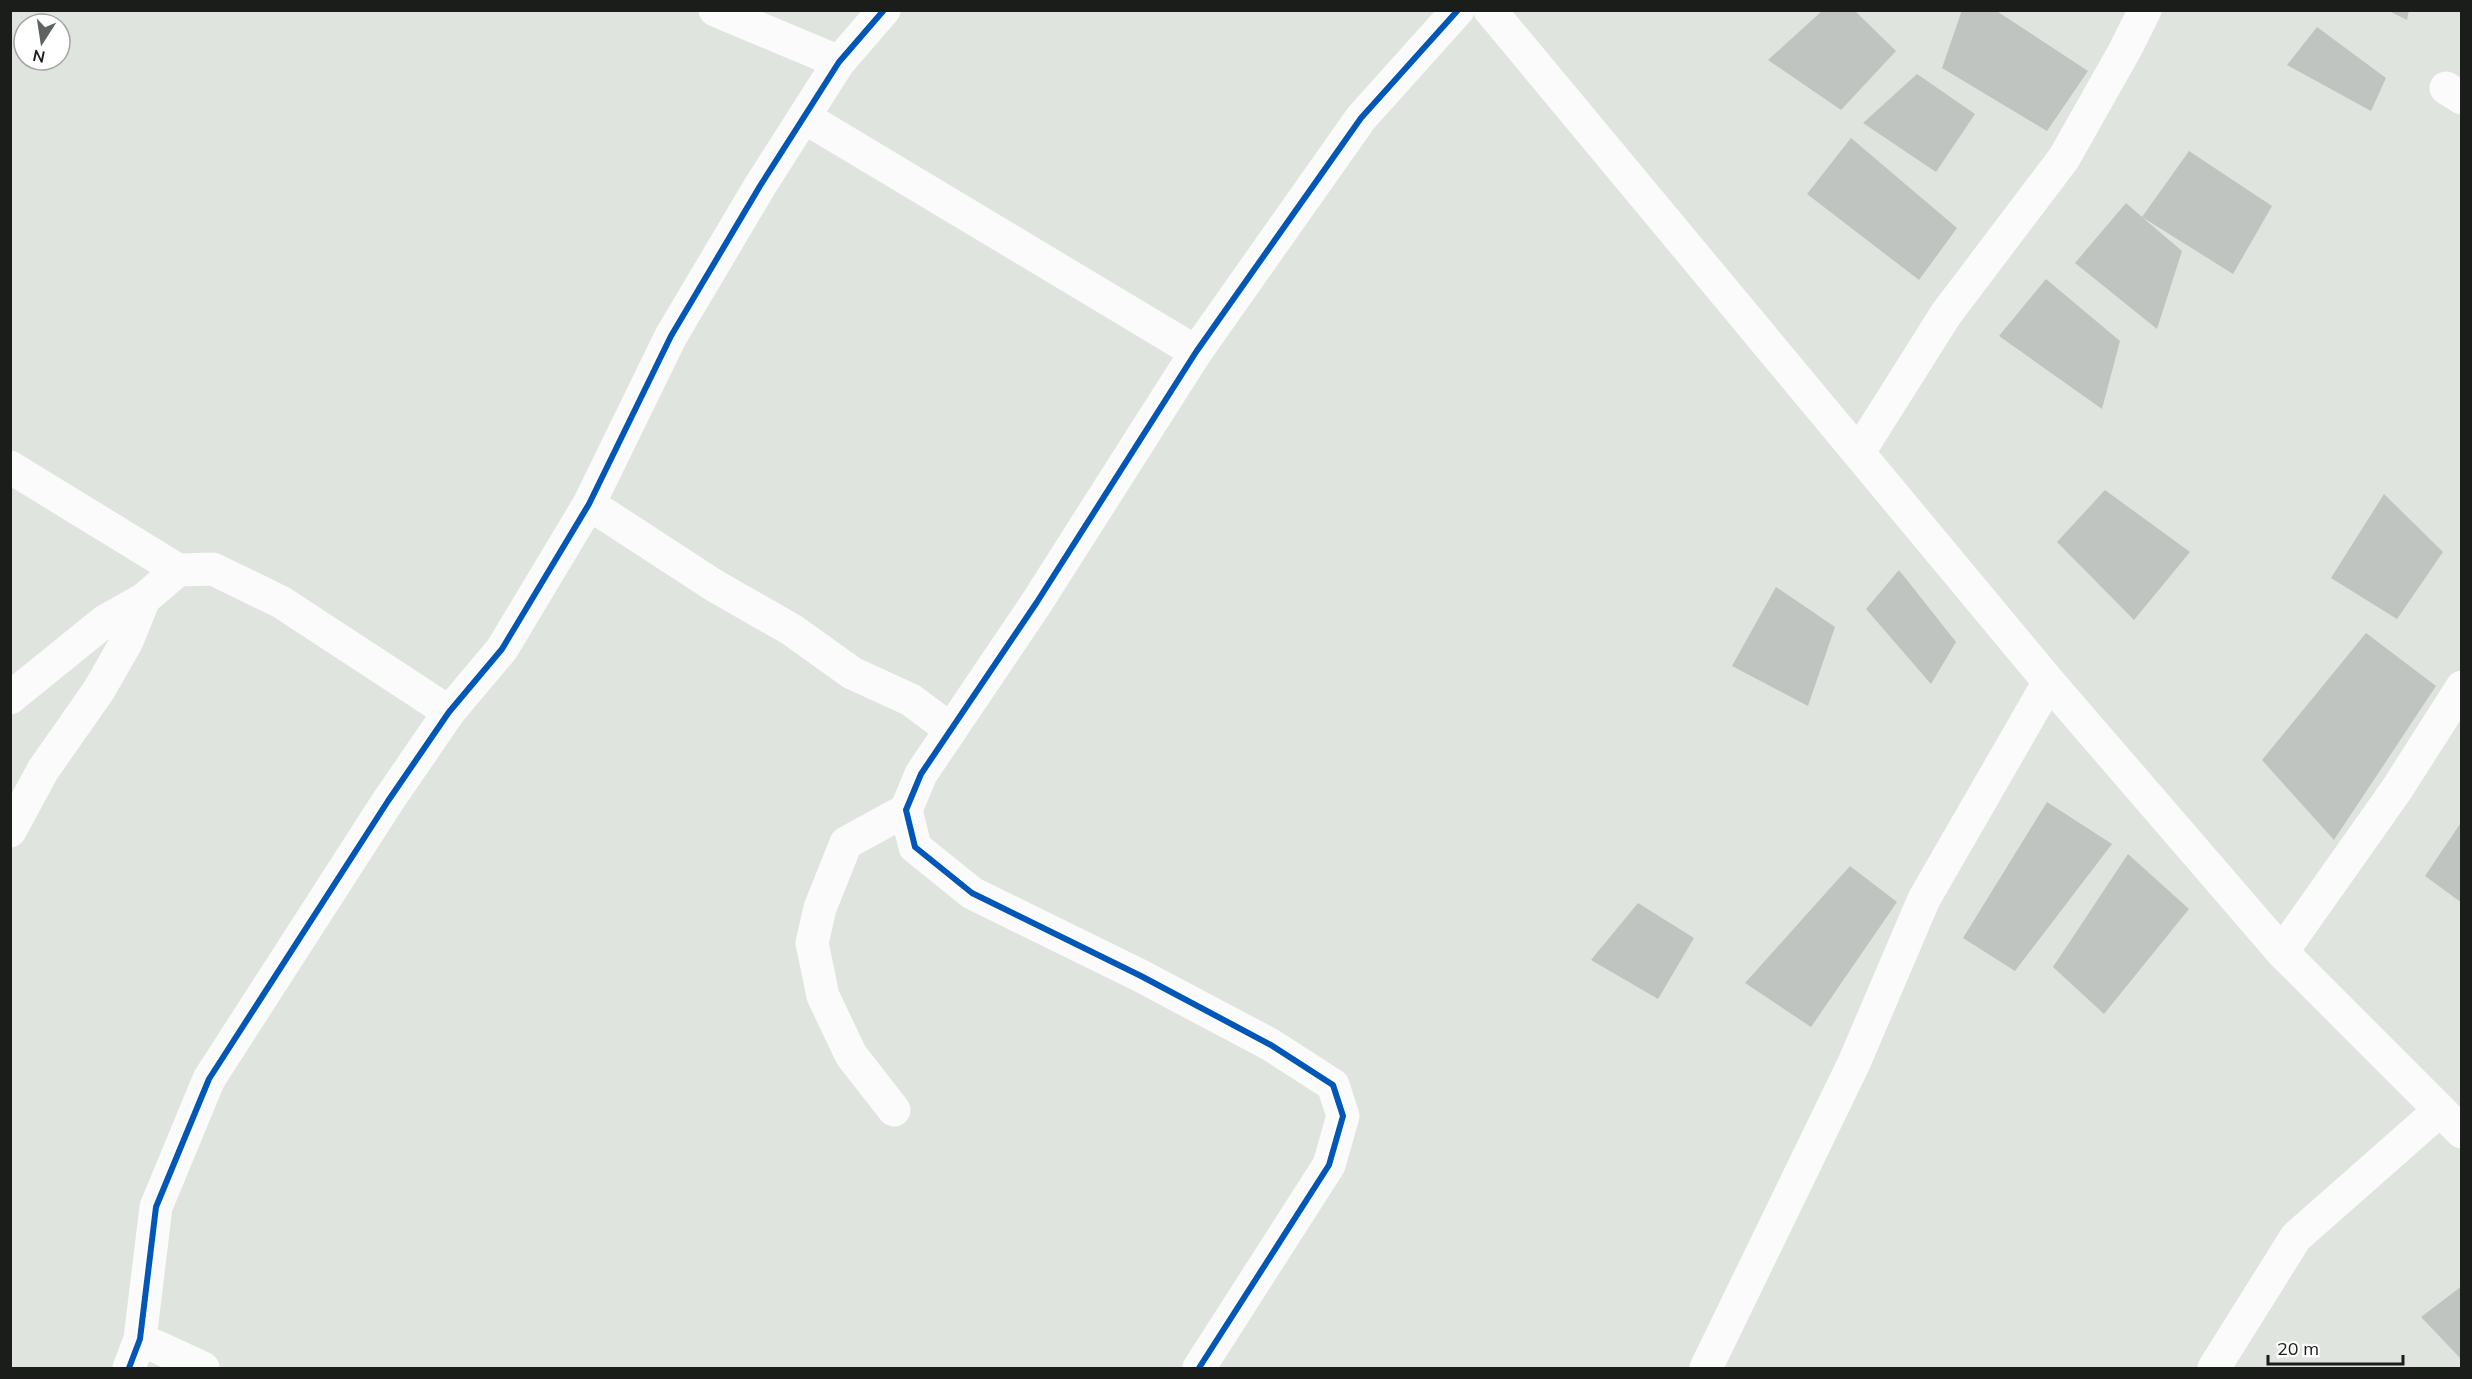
<svg xmlns="http://www.w3.org/2000/svg" width="2472" height="1379" font-family="Mulish,sans-serif">
  <rect width="100%" height="100%" fill="#dfe4df"/>
  <path fill="#c0c4c0" d="M1823,10H1854L1896,51L1841,110L1768,60Z
    M1962,10H1995L2088,71L2047,131L1942,68Z
    M2387,10H2409L2407,20Z
    M2317,27L2386,78L2371,111L2287,65Z
    M1917,74L1975,114L1936,172L1863,123Z
    M1851,138L1957,228L1919,280L1807,194Z
    M2189,151L2272,206L2233,274L2142,217L2182,251L2157,329L2075,263L2126,203L2142,217Z
    M2046,279L2120,341L2102,409L1999,336Z
    M2105,490L2190,552L2134,620L2057,542Z
    M2384,494L2443,552L2397,619L2331,578Z
    M1899,570L1956,642L1931,684L1866,609Z
    M1776,587L1835,627L1808,706L1732,666Z
    M2366,633L2436,686L2334,840L2262,760Z
    M2047,802L2112,844L2015,971L1963,938Z
    M2462,821V903L2425,876Z
    M2128,854L2189,909L2104,1014L2053,967Z
    M1850,866L1897,902L1811,1027L1745,983Z
    M1638,903L1694,938L1658,999L1591,960Z
    M2462,1286V1360L2421,1317Z"/>
  <g fill="none" stroke-linecap="round" stroke-linejoin="round">
    <path stroke="#fafbfa" stroke-width="33" d="M715,10L839,62
      M1490,10L2049,682L2282,952L2462,1132
      M2446,88L2462,98
      M804,117L1196,352
      M1859,452L1946,314L2064,158L2125,50L2145,10
      M10,467L178,570
      M589,504L715,586L792,630L852,673L911,700L951,730
      M10,698L105,621L144,599
      M10,831L43,770L99,690L127,641L144,599L178,570L213,569L281,602L449,712
      M2282,952L2397,789L2462,687
      M894,1110L851,1055L823,996L812,943L820,908L846,843L906,810
      M140,1339L203,1368
      M129,1368L140,1339L156,1207L209,1079L388,801L449,712L502,649L589,504L671,336L760,186L839,62L884,10
      M1199,1368L1329,1165L1343,1116L1333,1085L1271,1045L1141,976L972,893L915,847L906,810L921,774L1037,602L1196,352L1361,118L1458,10
      M1706,1368L1854,1063L1924,899L2049,682
      M2214,1368L2296,1237L2439,1111"/>
    <defs>
      <path id="cycleway" d="M129,1368L140,1339L156,1207L209,1079L388,801L449,712L502,649L589,504L671,336L760,186L839,62L884,10
        M1199,1368L1329,1165L1343,1116L1333,1085L1271,1045L1141,976L972,893L915,847L906,810L921,774L1037,602L1196,352L1361,118L1458,10"/>
    </defs>
    <use href="#cycleway" stroke="#fff" stroke-width="10"/>
    <use href="#cycleway" stroke="#0057b8" stroke-width="6"/>
  </g>
  <rect width="2472" height="1379" fill="none" stroke="#1a1d1a" stroke-width="24"/>
  <g transform="translate(42 42) rotate(192)"><circle r="28" fill="#ffffff" stroke="#a3a5a3" stroke-width="1.5"/>
  <path d="M0-4.5L10 22L0 15L-10 22Z" fill="#5f635f"/>
  <text y="-9" font-size="16" font-weight="bold" text-anchor="middle" fill="#1a1d1a">N</text>
  </g>
  <path d="M2268 1355v9h135v-9" fill="none" stroke="#1a1d1a" stroke-width="3"/>
  <text x="2277" y="1355" font-size="18" fill="#1a1d1a" stroke="#ffffff" stroke-width="4.5" paint-order="stroke">20 m</text>
</svg>
